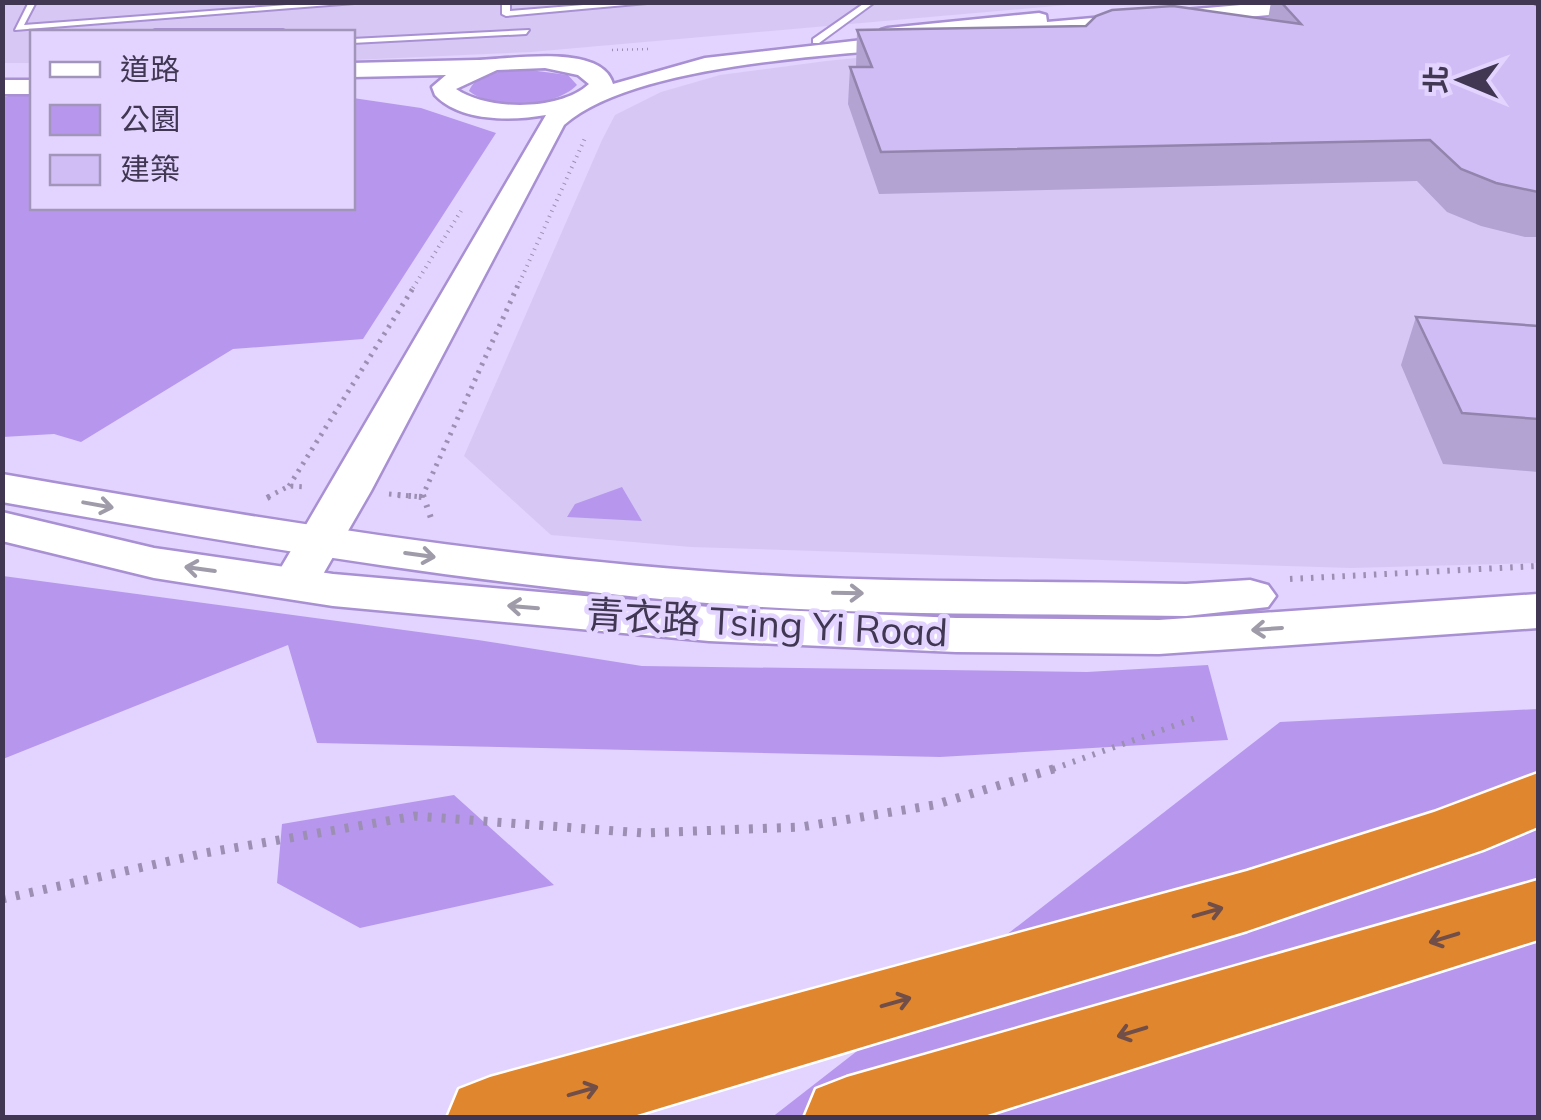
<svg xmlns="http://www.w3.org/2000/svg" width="1541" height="1120" font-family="Mulish,'Noto Sans TC',sans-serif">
  <rect width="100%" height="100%" fill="#e2d4fe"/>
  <path fill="#d7c7f5" d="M3,3H1090L531,52L353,60L352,32H32V63H3Z
    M1472,3H1538V563L1351,568L691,547L551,535L464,456L602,140L615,115L661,92L720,75L826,61L1245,19Z"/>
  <path fill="#b797ed" d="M522,69L568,75L577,85C555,108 493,111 469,91C477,72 503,71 522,69Z
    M32,92V208H352L353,98L421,108L496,133L363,339L233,349L81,442L54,434L3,437V97Z
    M622,487L642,521L567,517L575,504Z
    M3,576L478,640L642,666L1087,672L1208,665L1228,740L940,757L317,743L288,645L3,759Z
    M1538,709V1117L771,1118L1280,722Z
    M454,795L554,885L360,928L277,883L282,824Z"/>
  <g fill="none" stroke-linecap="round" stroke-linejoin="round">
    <defs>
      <path id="service" d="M29,2H36L24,25L327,2H367L15,30Z
        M502,2H510V11L620,2H658L506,16L502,14Z
        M866,2H875L819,43H813V39Z
        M155,30H283L287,32H151Z
        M529,30L526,34L352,43V39Z"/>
      <path id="tertiary" d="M1276,2H1358L1349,8L1007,38L1000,36L999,29L925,36L929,41L918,47C827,56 632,65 564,125L371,491L318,583L311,593L295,597L279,593L272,583L546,115C512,121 460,122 435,95L432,87L446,75L352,77V63C394,62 435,61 477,60C506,60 602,42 613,84L705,58L880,38L881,30L888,28L1039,13L1046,15L1047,22ZM545,68L578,75L589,84C560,111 488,111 456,89L497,70Z
        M2,80H32V94H2Z"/>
      <path id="secondary" d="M2,474C254,518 507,560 761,575C902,583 1045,581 1186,584L1250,580L1268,585L1276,596L1268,607L1186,616C1045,613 902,616 761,607C506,590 254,547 2,502Z
        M2,512L154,548L333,574L709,607L956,618L1159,620L1538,594V628L1159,654L956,652L709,641L333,606L154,578L2,541Z"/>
      <path id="motorway" d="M1538,773V827L1483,850L1247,931L627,1118H447L459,1089L490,1077L1247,871L1434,812Z
        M1538,880V940L978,1118H804L816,1089L847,1077Z"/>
    </defs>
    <use href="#service" stroke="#a890d3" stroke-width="4"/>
    <use href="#tertiary" stroke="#a890d3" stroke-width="5"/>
    <use href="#secondary" stroke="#a890d3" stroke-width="5"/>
    <use href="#motorway" stroke="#fff" stroke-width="5"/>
    <path stroke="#9c8fb3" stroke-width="2.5" stroke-dasharray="1 4" stroke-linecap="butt" d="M612,50L650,49"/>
    <path stroke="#9c8fb3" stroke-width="4" stroke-dasharray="1 5" stroke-linecap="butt" d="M413,288L461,211
      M517,288L586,136"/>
    <path stroke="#9c8fb3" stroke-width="5" stroke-dasharray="2.5 6" stroke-linecap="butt" d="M289,486L415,285
      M389,494L422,497
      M268,497L289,486L306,487
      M422,497L518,285"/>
    <path stroke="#9c8fb3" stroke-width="6" stroke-dasharray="2.5 8" stroke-linecap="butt" d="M398,495L422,497
      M423,495L432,521
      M267,498L273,495
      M1290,579L1538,566
      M1053,769L1201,716"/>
    <path stroke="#9c8fb3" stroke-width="9" stroke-dasharray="4 10" stroke-linecap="butt" d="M2,899L205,853L415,816L643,833L801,827L934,805L1060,767"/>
    <use href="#service" fill="#fff" fill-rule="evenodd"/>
    <use href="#tertiary" fill="#fff" fill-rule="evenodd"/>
    <use href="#secondary" fill="#fff" fill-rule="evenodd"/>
    <use href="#motorway" fill="#e0862e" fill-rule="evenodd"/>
  </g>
  <path fill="#b3a3d3" d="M1271,2H1530L1538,6V237H1525L1481,226L1447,212L1417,181L879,194L848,104L850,67H856L857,30L1086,26L1268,19Z
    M1416,317L1538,326V472L1443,464L1401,365Z"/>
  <path fill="#d0bdf5" stroke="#9284ac" stroke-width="2.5" d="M1281,2H1530L1538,6V192L1496,183L1461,169L1430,140L881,152L850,67H872L857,30L1086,26L1096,16L1112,10L1173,6L1301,24Z
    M1416,317L1538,326V419L1462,413Z"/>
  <defs><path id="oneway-shaft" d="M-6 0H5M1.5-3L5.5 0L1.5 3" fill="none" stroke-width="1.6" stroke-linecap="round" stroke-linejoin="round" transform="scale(2.5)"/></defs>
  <g stroke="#a09ba9">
    <use href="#oneway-shaft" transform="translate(98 505) rotate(10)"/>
    <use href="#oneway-shaft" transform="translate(420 555) rotate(8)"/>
    <use href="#oneway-shaft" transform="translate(200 569) rotate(-172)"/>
    <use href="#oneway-shaft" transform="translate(848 593) rotate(1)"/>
    <use href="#oneway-shaft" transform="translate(523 607) rotate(-175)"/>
    <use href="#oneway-shaft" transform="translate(1267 629) rotate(176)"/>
  </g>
  <g stroke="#714f48">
    <use href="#oneway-shaft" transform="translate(1208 912) rotate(-16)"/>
    <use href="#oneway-shaft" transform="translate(1444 938) rotate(163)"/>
    <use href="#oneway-shaft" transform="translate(896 1002) rotate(-16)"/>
    <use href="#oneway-shaft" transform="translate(1132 1032) rotate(163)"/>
    <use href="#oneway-shaft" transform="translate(583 1091) rotate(-16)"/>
  </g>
  <g text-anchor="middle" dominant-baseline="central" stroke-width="9" stroke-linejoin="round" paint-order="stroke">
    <g font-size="38" fill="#413753" stroke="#e2d4fe">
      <text transform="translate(767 623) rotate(3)">青衣路 Tsing Yi Road</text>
    </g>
  </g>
  <rect width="1541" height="1120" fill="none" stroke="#413753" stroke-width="10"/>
  <rect x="30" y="30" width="325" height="180" fill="#e2d4fe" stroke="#a295ba" stroke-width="2.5"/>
  <rect x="50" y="62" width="50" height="15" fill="#ffffff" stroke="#a295ba" stroke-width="2.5"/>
  <text x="120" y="80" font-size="30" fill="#413753">道路</text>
  <rect x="50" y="105" width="50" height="30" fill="#b797ed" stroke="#a295ba" stroke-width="2.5"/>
  <text x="120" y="130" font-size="30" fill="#413753">公園</text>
  <rect x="50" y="155" width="50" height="30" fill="#d0bdf5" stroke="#a295ba" stroke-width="2.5"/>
  <text x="120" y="180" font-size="30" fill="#413753">建築</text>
  <g transform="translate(1461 80) rotate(271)" stroke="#e2d4fe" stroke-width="8" paint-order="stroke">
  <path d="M0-8L18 38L0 25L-18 38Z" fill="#413753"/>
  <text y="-15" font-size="28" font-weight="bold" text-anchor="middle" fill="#413753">北</text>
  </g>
</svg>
